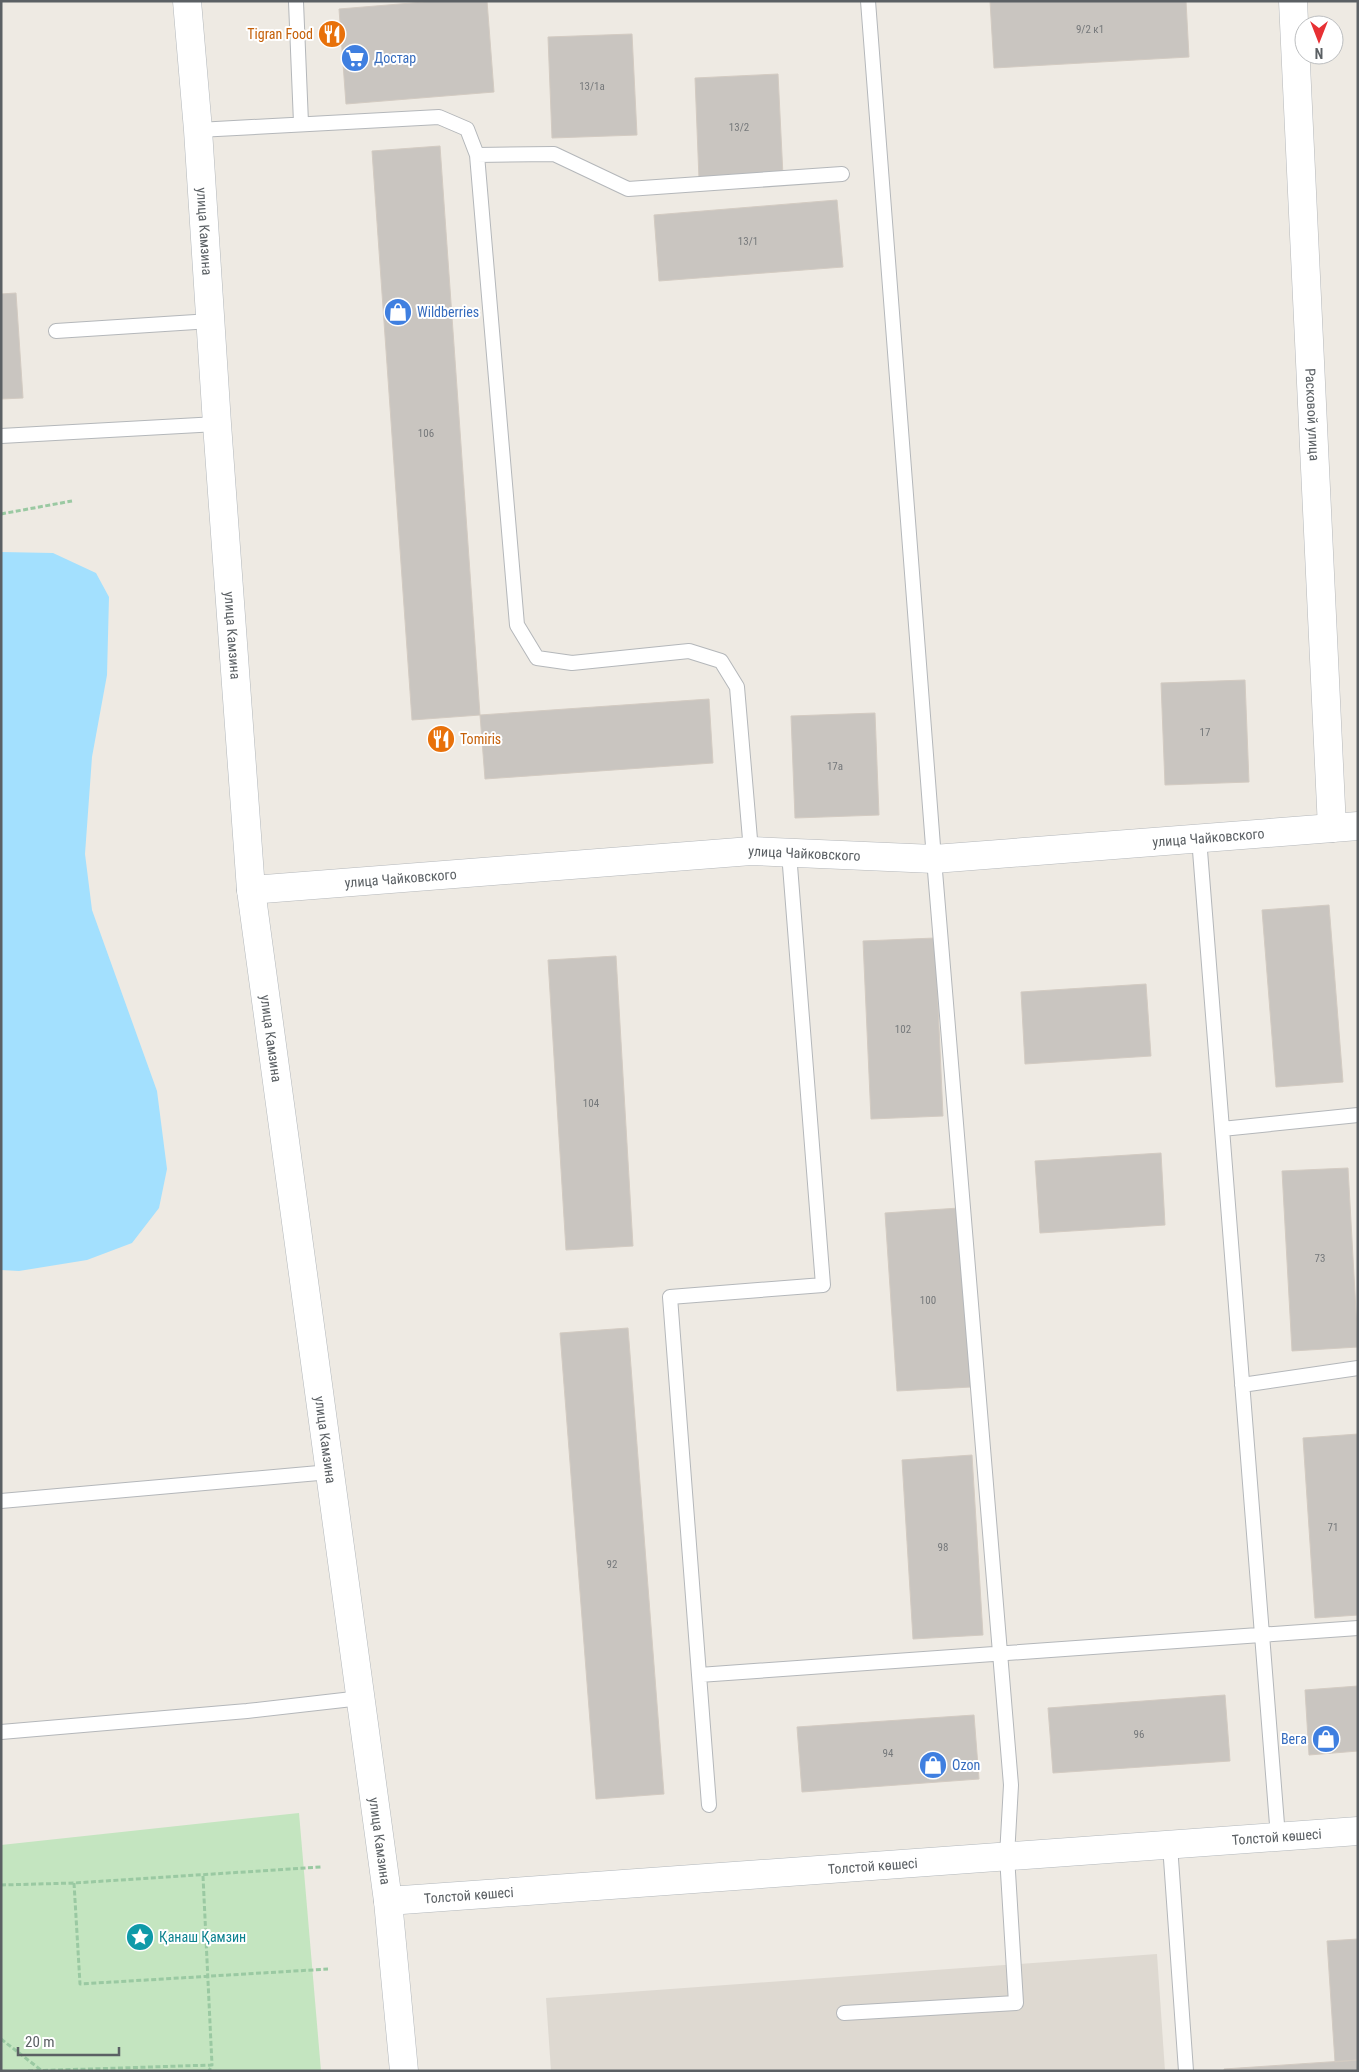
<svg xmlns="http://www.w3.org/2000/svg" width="1359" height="2072" font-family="'Roboto Condensed',sans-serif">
  <rect width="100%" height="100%" fill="#eeeae3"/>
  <path fill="#ded9d1" d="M1157,1954L1165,2071H551L546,1998Z"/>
  <path fill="#c4e5c0" d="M299,1813L321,2071H1V1845Z"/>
  <path fill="#a3e0fe" d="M1,552L53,553L96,573L109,597L107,675L92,757L85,854L92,910L157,1091L167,1169L159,1208L132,1243L87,1260L19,1271L1,1270Z"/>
  <path fill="#c9c5c0" stroke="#d3cbc2" d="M436,1H487L494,92L346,104L339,9Z
    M990,1H1186L1189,57L994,68Z
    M632,34L637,135L552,138L548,37Z
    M778,74L783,176L699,179L695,78Z
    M440,146L480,715L412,720L372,151Z
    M837,200L843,267L659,281L654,215Z
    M16,293L23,398L1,399V294Z
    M1245,680L1249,782L1165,785L1161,683Z
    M709,699L713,763L485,779L480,715Z
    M875,713L879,815L795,818L791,716Z
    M1329,905L1343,1082L1276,1087L1262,910Z
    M935,938L943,1116L871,1119L863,941Z
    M616,956L633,1246L566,1250L548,960Z
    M1146,984L1151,1056L1025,1064L1021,992Z
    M1161,1153L1165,1225L1040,1233L1035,1161Z
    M1348,1168L1358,1347L1292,1351L1282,1171Z
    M959,1208L971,1387L897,1391L885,1213Z
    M628,1328L664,1794L596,1799L560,1333Z
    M1358,1434V1615L1315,1618L1303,1438Z
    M972,1455L983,1635L913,1639L902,1460Z
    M1358,1686V1751L1309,1755L1305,1690Z
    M1225,1695L1230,1761L1053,1773L1048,1708Z
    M974,1715L979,1779L802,1792L797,1727Z
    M1358,1939V2060L1335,2062L1327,1941Z
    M1358,2060V2071H1224V2069Z"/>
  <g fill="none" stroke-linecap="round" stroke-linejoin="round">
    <defs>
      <path id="service" d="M296,2L301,123
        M198,130L439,117L467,129L477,155L517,625L537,658L572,663L689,651L721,661L737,687L751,851
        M477,155L554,154L628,189L842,174
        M56,331L211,321
        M1,436L217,424
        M1199,838L1278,1837
        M1222,1129L1358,1115
        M1242,1385L1358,1368
        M1,1501L330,1472
        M699,1675L1358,1628
        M1,1732L247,1711L361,1698
        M709,1805L670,1297L823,1285L789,853
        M1170,1845L1186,2071
        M844,2013L1016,2003L1007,1856L1011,1785L934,859L868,1"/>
      <g id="minor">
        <path id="s1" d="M1293,1L1332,828"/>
        <path id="s2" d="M251,890L751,851L934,859L1358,826"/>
      </g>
      <g id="secondary">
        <path id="s3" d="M187,1L198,130L217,424L251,890L388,1901L404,2071"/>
        <path id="s4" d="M388,1901L1358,1831"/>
      </g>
    </defs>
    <use href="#service" stroke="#b4b7ba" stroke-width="16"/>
    <use href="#minor" stroke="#b4b7ba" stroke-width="29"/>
    <use href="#secondary" stroke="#b2b7bb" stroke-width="29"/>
    <path stroke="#9ac9a2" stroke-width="3" stroke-dasharray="5 2.5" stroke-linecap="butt" d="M1,514L72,501
      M203,1876L212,2065
      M74,1883L80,1984L328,1969
      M1,1885L74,1883L321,1867
      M1,2039L41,2070
      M28,2071L212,2065L209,2071"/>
    <use href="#service" stroke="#fff" stroke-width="14"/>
    <use href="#minor" stroke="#fff" stroke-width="28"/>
    <use href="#secondary" stroke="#fff" stroke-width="28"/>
  </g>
  <defs>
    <symbol id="restaurant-disc" viewBox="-11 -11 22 22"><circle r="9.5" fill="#e8710a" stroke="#fff"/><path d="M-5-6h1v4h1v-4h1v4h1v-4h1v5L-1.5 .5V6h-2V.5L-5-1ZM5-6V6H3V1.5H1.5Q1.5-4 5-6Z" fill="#fff"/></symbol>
    <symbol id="supermarket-disc" viewBox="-11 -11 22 22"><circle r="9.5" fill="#3f7fe0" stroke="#fff"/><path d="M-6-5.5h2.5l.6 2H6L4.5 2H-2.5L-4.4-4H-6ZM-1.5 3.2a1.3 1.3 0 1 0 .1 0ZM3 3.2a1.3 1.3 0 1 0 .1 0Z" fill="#fff"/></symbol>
    <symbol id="shop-disc" viewBox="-11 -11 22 22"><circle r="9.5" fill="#3f7fe0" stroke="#fff"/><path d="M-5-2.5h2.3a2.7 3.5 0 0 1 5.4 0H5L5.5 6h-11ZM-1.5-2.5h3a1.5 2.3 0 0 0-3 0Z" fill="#fff"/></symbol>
    <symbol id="sight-disc" viewBox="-11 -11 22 22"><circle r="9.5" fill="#0f9aa8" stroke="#fff"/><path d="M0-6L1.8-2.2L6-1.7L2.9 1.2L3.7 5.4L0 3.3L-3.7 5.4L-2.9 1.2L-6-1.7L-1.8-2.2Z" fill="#fff"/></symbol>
  </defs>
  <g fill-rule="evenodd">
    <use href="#restaurant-disc" x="316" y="18" width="32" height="32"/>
    <use href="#supermarket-disc" x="339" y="42" width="32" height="32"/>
    <use href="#shop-disc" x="382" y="296" width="32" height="32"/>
    <use href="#restaurant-disc" x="425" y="723" width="32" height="32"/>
    <use href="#shop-disc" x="1310" y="1723" width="32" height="32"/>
    <use href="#shop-disc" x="917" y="1749" width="32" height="32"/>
    <use href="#sight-disc" x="124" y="1921" width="32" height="32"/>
  </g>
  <g text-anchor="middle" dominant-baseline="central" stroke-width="4" stroke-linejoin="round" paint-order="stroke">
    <g font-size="11" fill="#76797b">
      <text x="1090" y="29">9/2 к1</text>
      <text x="592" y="86">13/1а</text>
      <text x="739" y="127">13/2</text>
      <text x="748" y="241">13/1</text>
      <text x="426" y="433">106</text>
      <text x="1205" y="732">17</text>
      <text x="835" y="766">17а</text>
      <text x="903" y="1029">102</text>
      <text x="591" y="1103">104</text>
      <text x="1320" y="1258">73</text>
      <text x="928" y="1300">100</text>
      <text x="1333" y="1527">71</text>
      <text x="943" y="1547">98</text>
      <text x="612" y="1564">92</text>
      <text x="1139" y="1734">96</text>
      <text x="888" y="1753">94</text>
    </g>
    <g font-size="14" fill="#c56008" stroke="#fff" text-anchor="end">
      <text x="313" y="34">Tigran Food</text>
      <text x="460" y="739" text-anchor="start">Tomiris</text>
    </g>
    <g font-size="14" fill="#366cbe" stroke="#fff" text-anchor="start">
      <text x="374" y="58">Достар</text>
      <text x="417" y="312">Wildberries</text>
      <text x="1307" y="1739" text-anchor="end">Вега</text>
      <text x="952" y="1765">Ozon</text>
    </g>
    <g font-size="14" fill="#5b6064" stroke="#fff">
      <text stroke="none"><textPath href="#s3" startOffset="231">улица Камзина</textPath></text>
      <text stroke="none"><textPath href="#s1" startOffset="414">Расковой улица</textPath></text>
      <text stroke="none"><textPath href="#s3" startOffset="636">улица Камзина</textPath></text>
      <text stroke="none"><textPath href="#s2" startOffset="960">улица Чайковского</textPath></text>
      <text stroke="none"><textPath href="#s2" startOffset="555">улица Чайковского</textPath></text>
      <text stroke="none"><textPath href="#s2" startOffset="150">улица Чайковского</textPath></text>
      <text stroke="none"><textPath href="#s3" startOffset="1041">улица Камзина</textPath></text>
      <text stroke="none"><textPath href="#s3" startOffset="1446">улица Камзина</textPath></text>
      <text stroke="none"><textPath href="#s4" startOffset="891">Толстой көшесі</textPath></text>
      <text stroke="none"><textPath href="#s3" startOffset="1851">улица Камзина</textPath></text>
      <text stroke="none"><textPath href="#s4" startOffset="486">Толстой көшесі</textPath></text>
      <text stroke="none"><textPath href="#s4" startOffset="81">Толстой көшесі</textPath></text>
    </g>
    <g font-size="14" fill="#0d838f" stroke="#fff" text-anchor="start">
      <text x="159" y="1937">Қанаш Қамзин</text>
    </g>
  </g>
  <rect width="1359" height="2072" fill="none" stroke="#5b6064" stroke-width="5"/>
  <g transform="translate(1319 40) rotate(180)"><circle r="24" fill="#ffffff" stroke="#bdbfc1"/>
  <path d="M0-4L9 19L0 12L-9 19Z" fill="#e73034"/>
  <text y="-8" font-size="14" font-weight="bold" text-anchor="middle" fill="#5b6064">N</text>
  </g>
  <path d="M18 2047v8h101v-8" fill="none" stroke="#5b6064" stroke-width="2.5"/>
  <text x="25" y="2047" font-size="15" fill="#5b6064" stroke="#ffffff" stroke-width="4" paint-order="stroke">20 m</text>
</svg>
